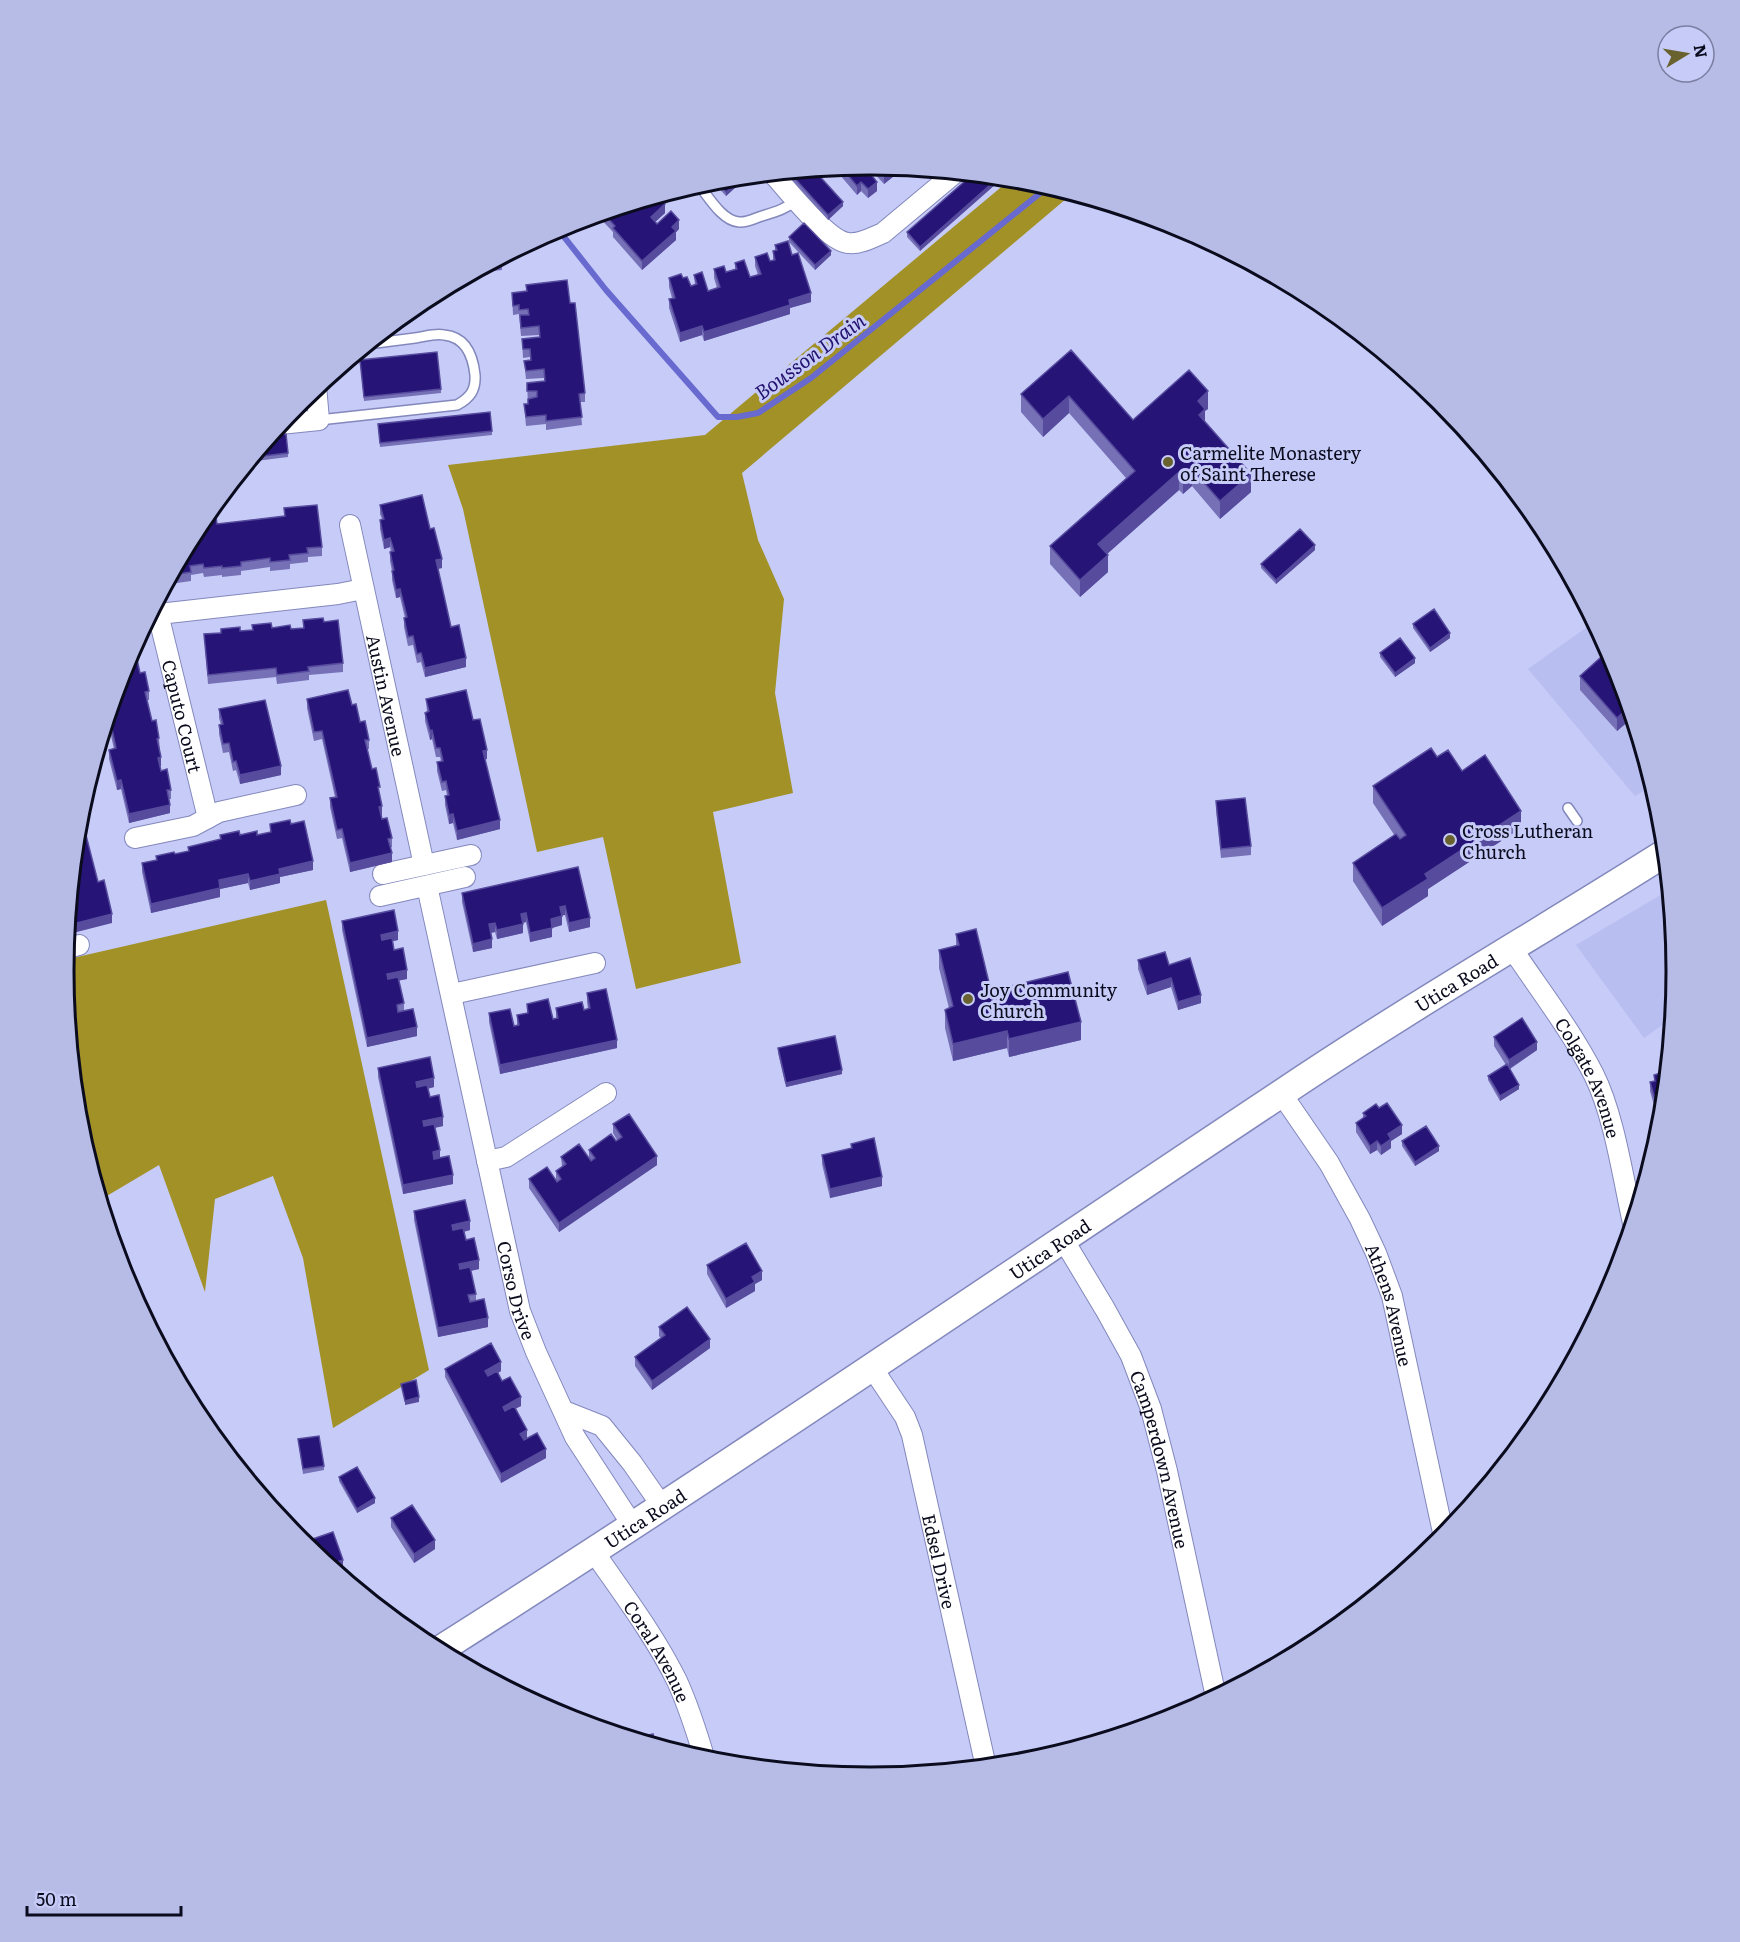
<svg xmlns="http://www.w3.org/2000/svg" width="1740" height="1942" font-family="Literata,serif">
  <rect width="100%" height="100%" fill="#c6cbf8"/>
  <path fill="#b9bef1" d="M1594,622L1616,662L1653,786L1635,796L1528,669Z
    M1669,890L1677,971L1672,1018L1644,1038L1576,945Z"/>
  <path fill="#a29127" d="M1012,178L1028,180L1073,193L742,473L758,540L784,599L775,693L793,793L713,812L741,963L636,989L603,837L537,852L463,509L448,465L705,435Z
    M326,900L429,1370L333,1428L303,1258L273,1176L215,1199L205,1292L159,1165L100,1200L78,1128L63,971L64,960Z"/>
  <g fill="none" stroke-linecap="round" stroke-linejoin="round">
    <path stroke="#696ad0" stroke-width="6" d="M557,228L606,290L718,417H737L758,413L811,378L1049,186"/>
    <defs>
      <path id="lane" d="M698,184C708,196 722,221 739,222C747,223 755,218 762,216C775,212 786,209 797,200
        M319,420L457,405C470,398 476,390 475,375C473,356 466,337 444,335C435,333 424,337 415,338C400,340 384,342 368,344
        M1568,808L1577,821"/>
      <g id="street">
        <path d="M773,174C788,190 827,241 848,243C859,245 873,237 883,233L956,172"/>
        <path d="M280,424L319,420L316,386"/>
        <path id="s1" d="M350,525L424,865"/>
        <path id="s2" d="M158,614L208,818"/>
        <path d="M150,615L338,594L363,589"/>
        <path d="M135,838L193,826L219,812L296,795"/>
        <path d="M383,874L471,855"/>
        <path id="s3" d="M427,886L520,1311L536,1352L575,1437L633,1526"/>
        <path d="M380,896L465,877"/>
        <path id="s4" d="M1511,947C1539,989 1571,1030 1594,1075C1614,1115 1623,1178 1633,1223"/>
        <path d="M65,949L79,945"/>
        <path d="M452,994L595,963"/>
        <path id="s5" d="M1281,1093L1329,1163L1360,1219L1376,1253L1392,1296L1444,1537"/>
        <path d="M487,1161L506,1157L606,1093"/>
        <path id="s6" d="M1063,1239L1105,1309L1131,1356L1151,1409L1167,1471L1216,1697"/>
        <path id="s7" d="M871,1366L905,1417L912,1435L986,1767"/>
        <path d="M564,1411L602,1426L632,1463L662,1506"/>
        <path id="s8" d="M594,1552C623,1594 655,1636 677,1681C689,1707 697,1733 705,1760"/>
      </g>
      <g id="secondary">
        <path id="s9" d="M438,1651C722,1471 999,1281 1279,1095C1405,1010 1537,934 1665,853"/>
      </g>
    </defs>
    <use href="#lane" stroke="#8388bc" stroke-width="12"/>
    <use href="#street" stroke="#8388bc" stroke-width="22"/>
    <use href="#secondary" stroke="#8388bc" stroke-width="30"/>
    <use href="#lane" stroke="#fff" stroke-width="9"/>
    <use href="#street" stroke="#fff" stroke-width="20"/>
    <use href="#secondary" stroke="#fff" stroke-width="27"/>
  </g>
  <path fill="#7670b7" d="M870,164L893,166L894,176L884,184L871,170L869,172L877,191L868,198L861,191L857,195L834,168Z
    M814,170L843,206L828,220L785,172Z
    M973,174L920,251L907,237V232Z
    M748,176L726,196L711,180L713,179Z
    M647,199L665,213L655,222L657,224L679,229L676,232V240L642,270L613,237V232L597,215Z
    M789,237L831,255L815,270L789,242Z
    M775,245L792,255L811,302L790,308V314L704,341L702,335L680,342L669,308V299L672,298L669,287V278H683L691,286L695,285L694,275L708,291L717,288L714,278V269L726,272L735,269V263L750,277L758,275L755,266V257L770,261H773V251L775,250Z
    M508,254V260L502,261V270L493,271V262Z
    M482,268V272L472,273Z
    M526,285L570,303L585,393V402H580L582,425L546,430V424L526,426L524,404H528L527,383L544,381V378L526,379L524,361L530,360V357L523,358L522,339L539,337V335L521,336L519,314L513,315L512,293L526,291Z
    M1071,350L1133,420L1208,409L1205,411V423L1251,492L1220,519L1192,486L1183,494L1179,490L1107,554L1108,572L1080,597L1050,564V546L1126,478L1069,413L1043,437L1021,412V394Z
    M360,360L441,389V393L364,401Z
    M378,424L492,431V435L380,447Z
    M270,436L288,453V457L249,462Z
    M380,505L430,529L442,568L438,569L451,627L466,667L425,677L421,662L417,663L413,645L408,646L404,627V618H405L400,597L396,598L392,580V571L390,561V552H391L390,547L384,549L380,529V520L382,519L380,514Z
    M284,508L322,547V556L308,557V562L290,564V569L270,571V567L241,571V575L222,577V575L204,577L203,573L191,575V581L170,584V580H168L199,522L217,524L284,516Z
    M1315,550L1276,584L1261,568V564Z
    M303,620L324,622L343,663V672L309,675V680L277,684L276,677L208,684L204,634L272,628L291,629L303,628Z
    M1413,624L1450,638L1430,652L1413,628Z
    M1380,653L1415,663L1395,677L1380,657Z
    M132,656L149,691V700H147L152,721L159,738L161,766H160L161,771L171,790V799H169L170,813L129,823L121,789L117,790L109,759V750L114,749L107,718L125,662Z
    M1616,662L1634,723L1631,719L1617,731L1580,690V676Z
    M307,699L352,705L369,740V749H367L372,769L380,796L382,815H381L382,819L392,838V847L390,848L392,862L350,872L342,838L337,839L330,807V798L335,797L322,739L314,741L307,708Z
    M426,699L473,720L487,759H485L500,829L457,840L453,823L449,824L445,805V796L447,795L446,790L442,791L437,771V762L441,761L440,757H436L432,739L430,740L425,721V713L427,712Z
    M219,709L281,775L240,784L236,770L233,771L229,752L223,753L219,734V725H221L219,718Z
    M1437,757L1462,771L1521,828L1428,889V896L1382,926L1353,881V863L1395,836L1373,803V786Z
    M1216,801L1251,846V855L1221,858L1216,810Z
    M270,824H291L313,870L280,877V883L250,890L248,883L220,889V897L151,913L142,872V863L156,860V856L175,854L188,851V847L220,840V835H257L270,832Z
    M578,867L590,927L569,932L565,915H562V925L552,928V937L530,942L526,922L523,923V933L497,939L495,932L491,933L492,948L473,952L462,902V893Z
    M342,921L398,940L392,941L394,950L407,979L399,980L404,1003V1010L417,1036L367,1047L342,930Z
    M956,934L991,991L1081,1040L1009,1057L1007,1048L953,1061L945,1028V1010L949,1008L939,968V950L956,946Z
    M1138,960L1169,965L1201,1003L1178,1010L1171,987L1147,995L1138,969Z
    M587,993L617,1048L500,1074L489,1022V1013L514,1026H517V1015L527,1013V1004L553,1019L556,1018V1008L584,1010L588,1009L587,1002Z
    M1494,1037L1537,1050L1510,1069L1519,1089L1500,1101L1488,1080V1076L1506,1065L1494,1046Z
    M778,1048L842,1074L786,1087L778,1053Z
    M378,1068L434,1087L428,1089L430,1097L443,1126L435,1128L440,1158L453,1184L403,1194L378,1077Z
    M1667,1071L1662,1112L1659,1103L1654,1105L1650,1091V1082L1654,1081V1075Z
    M1379,1108L1402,1134L1391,1141V1148L1381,1155L1377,1150L1370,1154L1356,1132V1123L1363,1118V1113Z
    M613,1124L657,1165L559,1232L529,1188V1179L556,1180V1171L562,1167L561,1157L589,1158V1150L617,1140L613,1133Z
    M1402,1141L1439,1151L1415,1166L1402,1146Z
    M851,1144L882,1186L830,1198L822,1164V1155L851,1149Z
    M414,1211L470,1230L464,1232L466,1240L479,1269L471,1271L476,1294V1301L488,1327L438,1337L414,1220Z
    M707,1265L762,1280L755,1284V1291L726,1308L707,1274Z
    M659,1327L710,1348L652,1390L635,1366V1357L661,1338L659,1336Z
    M445,1369L501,1371L498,1373L502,1381L521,1406L516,1408L527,1438L546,1458L501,1483L445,1377Z
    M298,1439L324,1466V1470L303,1474Z
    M339,1477L375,1503L357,1513L339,1481Z
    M391,1518L435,1549L414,1563L391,1527Z"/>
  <path fill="#564b9d" d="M868,164H871V170L865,176V167Z
    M894,167V176L884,184V175Z
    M748,176L726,196V192L743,177Z
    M999,177H1004L920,251V247Z
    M861,182V191L857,195V186Z
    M877,182V191L868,198V189Z
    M843,202V206L828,220V215Z
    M665,204V213L651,226V217Z
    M679,220V229L676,232V240L642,270V261L672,227Z
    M831,251V255L815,270V265Z
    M811,293V302L790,308V314L704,341V332L789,300Z
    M702,326V335L680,342V333Z
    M1208,391V409L1205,411V427L1199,433L1198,401Z
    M1069,396V413L1043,437V419Z
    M1192,469V486L1183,494V477Z
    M1179,472V490L1098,562V544Z
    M1251,474V492L1220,519V501Z
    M390,538V547L384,549V540Z
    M1315,545V550L1276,584V580Z
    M1108,555V572L1080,597V580Z
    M442,559V568L436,569V560Z
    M400,589V597L396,598V590Z
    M1450,633V638L1430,652V648Z
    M466,658V667L425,677V668Z
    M1415,658V663L1395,677V673Z
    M1629,707L1631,712V719L1617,731V718Z
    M432,730V739L430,740V731Z
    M487,750V759L483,760V751Z
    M161,757V766L158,767V758Z
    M281,766V775L240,784V775Z
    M121,780V789L117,790V781Z
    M170,805V813L129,823V814Z
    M382,806V815L379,816V807Z
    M1521,811V828L1428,889V896L1382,926V908L1425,874Z
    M87,814V823L81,825V816Z
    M453,814V823L449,824V815Z
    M500,820V829L457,840V831Z
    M392,853V862L350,872V863Z
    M313,861V870L280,877V883L250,890V881L279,869Z
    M248,874V883L220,889V897L151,913V904L219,880Z
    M565,906V915L560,916V907Z
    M526,913V922L521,923V914Z
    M112,914V923L69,934V925Z
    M562,916V925L552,928V937L530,942V933L551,919Z
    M590,918V927L569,932V923Z
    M495,923V932L489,933V924Z
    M523,924V933L497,939V930Z
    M398,931V940L381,944V935Z
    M492,939V948L473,952V944Z
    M407,970V979L387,983V974Z
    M1171,978V987L1147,995V986Z
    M1201,995V1003L1178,1010V1002Z
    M1081,1022V1040L1009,1057V1039Z
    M417,1027V1036L367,1047V1038Z
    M1007,1031V1048L953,1061V1044Z
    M617,1040V1048L500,1074V1065Z
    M1537,1042V1050L1509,1069V1060Z
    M842,1070V1074L786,1087V1083Z
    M434,1078V1087L416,1091V1082Z
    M1519,1085V1089L1500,1101V1096Z
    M1659,1094V1103L1654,1105V1096Z
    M1662,1103H1664L1663,1112H1662Z
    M443,1117V1126L423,1130V1121Z
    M1402,1125V1134L1391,1141V1148L1381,1155V1146L1388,1134Z
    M1377,1141V1150L1370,1154V1146Z
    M1439,1146V1151L1415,1166V1162Z
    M440,1150V1159L433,1161V1152Z
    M657,1156V1165L559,1232V1223Z
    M453,1175V1184L403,1194V1185Z
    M882,1177V1186L830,1198V1189Z
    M470,1221V1230L452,1234V1225Z
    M479,1260V1269L459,1273V1264Z
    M762,1271V1280L755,1284V1291L726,1308V1299L752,1277Z
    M488,1318V1327L438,1337V1328Z
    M710,1339V1348L652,1390V1381Z
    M501,1362V1371L485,1380V1371Z
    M419,1397V1402L405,1405V1401Z
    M521,1397V1406L503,1415V1407Z
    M527,1430V1439L520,1442V1434Z
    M546,1449V1458L501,1483V1474Z
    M375,1498V1503L357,1513V1509Z
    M435,1540V1549L414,1563V1554Z
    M343,1560V1569L336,1571L328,1565Z"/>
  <path fill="#261476" stroke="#564b9d" stroke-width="1.5" d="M868,164L865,167L877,182L868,189L861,182L857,186L841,167Z
    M874,164L893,166L894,167L884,175Z
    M814,170L843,202L828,215L789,172Z
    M973,174L999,177L920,247L907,232Z
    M743,177L726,192L715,179Z
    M658,196L665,204L651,217L657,224L671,211L679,220L672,227L676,231L642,261L613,228L615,226L603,213L647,199L649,201L653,197Z
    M804,223L831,251L815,265L789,237Z
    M788,241L792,255L798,253L811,293L789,300L790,305L704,332L702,326L680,333L669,299L675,298L669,278L681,274L683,278L687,277L691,286L697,284L694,275L702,272L708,291L720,287L714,269L724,266L726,272L737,269L735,263L744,260L750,277L761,274L755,257L767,253L770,261L775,260L773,251L777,250L775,245Z
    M502,257V261L493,262Z
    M567,280L570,303H575L585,393L579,394L582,417L546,421V415L526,417L524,404H528V399L537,397V391H527V383L545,381L544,369L526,371L524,361L531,360L530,349H523L522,339L540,337L539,326L521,328L520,315H529L528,309L519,310V305L513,306L512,293L527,291L526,285Z
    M1071,350L1133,420L1189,370L1208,391L1198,401L1205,409L1199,415L1251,474L1220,501L1192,469L1183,477L1179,472L1098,544L1108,555L1080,580L1050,546L1135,471L1069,396L1043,419L1021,394Z
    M437,352L441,389L364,397L360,360Z
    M490,412L492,431L380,443L378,424Z
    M286,434L288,453L253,457L270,436Z
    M422,495L430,529L434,528L442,559L436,560L451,627L459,625L466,658L425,668L421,653L417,654L413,636L408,637L404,618L407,617L400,589L396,590L392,571L394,570L390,552L394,551L390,538L384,540L380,520L384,519L380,505Z
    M317,505L322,547L307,548L308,553L289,555L290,560L270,562V558L241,562V566L222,568V566L204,568L203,564L190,566L191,572L171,575L199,522L202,519L216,517L217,524L285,516L284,508Z
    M1300,529L1315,545L1276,580L1261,564Z
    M1434,609L1450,633L1430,648L1413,624Z
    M323,618L324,622L338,620L343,663L308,667L309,671L277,675L276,668L208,675L204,634L221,633V629L240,627V631L253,630L252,625L271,623L272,628L290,625L291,629L304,628L303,620Z
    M1400,638L1415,658L1395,673L1380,653Z
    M1609,650L1616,662L1629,707L1617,718L1580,676Z
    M130,651L132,656L136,655L140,673L145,672L149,691L145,692L152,721L156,720L159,738L157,739L161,757L158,758L161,771L167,769L171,790H167L170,805L129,814L121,780L117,781L109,750L116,748L109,715L125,662Z
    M348,690L352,705L356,704L360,722L365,721L369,740H365L372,769L376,768L380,787H378L382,806L379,807L382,819L387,818L392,838L388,839L392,853L350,863L342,829L337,830L330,798L337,797L322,731L314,732L307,699Z
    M466,690L473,720L480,719L487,750L483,751L500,820L457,831L453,814L449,815L445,796L449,795L446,781L442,782L437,762L443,761L440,748H436L432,730L430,731L425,713L429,711L426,699Z
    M265,700L281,766L240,775L236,761L233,762L229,743L223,744L219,725L223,724L219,709Z
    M1431,748L1437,757L1448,750L1462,771L1485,755L1521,811L1425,874L1428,879L1382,908L1353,863L1396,834L1400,839L1406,835L1373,786Z
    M83,798L87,814L81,816L98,882L104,880L112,914L69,925L68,921L79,813Z
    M1245,798L1251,846L1221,849L1216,801Z
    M290,820L291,824L304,821L313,861L279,869L280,874L250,881L248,874L219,880L220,888L151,904L142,863L157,860L156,856L174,852L175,854L189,851L188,847L221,839L220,835L239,831L240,835L257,831V835L271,832L270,824Z
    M578,867L590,918L569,923L565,906L560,907L562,916L551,919L552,928L530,933L526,913L521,914L523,924L497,930L495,923L489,924L492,939L473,944L462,893Z
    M394,910L398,931L381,935L382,940L392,938L394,950L403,948L407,970L387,974L388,979L398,977L404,1003L397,1005L398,1012L413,1009L417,1027L367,1038L342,921Z
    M976,929L991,991L1068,972L1081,1022L1009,1039L1007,1031L953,1044L945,1010L953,1006L939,950L959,945L956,934Z
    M1165,952L1169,965L1190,958L1201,995L1178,1002L1171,978L1147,986L1138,960Z
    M606,989L617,1040L500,1065L489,1013L510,1009L514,1026L519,1025L517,1015L528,1013L527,1004L548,999L553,1019L558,1018L556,1008L582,1002L584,1010L590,1008L587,993Z
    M1522,1018L1537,1042L1509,1060L1494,1037Z
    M835,1036L842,1070L786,1083L778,1048Z
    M430,1057L434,1078L416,1082L417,1087L427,1085L430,1097L439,1095L443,1117L423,1121L424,1126L434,1124L440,1150L433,1152L434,1159L449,1156L453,1175L403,1185L378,1068Z
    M1507,1064L1519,1085L1500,1096L1488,1076Z
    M1667,1071L1664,1103H1662L1659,1094L1654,1096L1650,1082L1655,1081L1654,1075Z
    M1387,1103L1402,1125L1388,1134L1391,1139L1381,1146L1377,1141L1370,1146L1356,1123L1366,1116L1363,1113L1376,1104L1379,1108Z
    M629,1114L657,1156L559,1223L529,1179L547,1167L557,1182L561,1179L556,1171L566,1164L561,1157L579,1144L591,1161L595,1158L589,1150L611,1134L616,1141L622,1137L613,1124Z
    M1426,1126L1439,1146L1415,1162L1402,1141Z
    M874,1138L882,1177L830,1189L822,1155L852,1148L851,1144Z
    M465,1200L470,1221L452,1225L453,1230L463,1228L466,1240L474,1238L479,1260L459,1264L460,1269L470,1267L476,1294L468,1295L470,1302L484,1299L488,1318L438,1328L414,1211Z
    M746,1243L762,1271L752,1277L755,1282L726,1299L707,1265Z
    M687,1307L710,1339L652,1381L635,1357L665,1335L659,1327Z
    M491,1343L501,1362L485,1371L488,1376L497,1371L502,1381L510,1377L521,1397L503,1407L505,1411L514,1406L527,1430L520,1434L524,1440L537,1433L546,1449L501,1474L445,1369Z
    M416,1380L419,1397L405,1401L401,1384Z
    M319,1436L324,1466L303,1469L298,1439Z
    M357,1467L375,1498L357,1509L339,1477Z
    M412,1505L435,1540L414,1554L391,1518Z
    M333,1532L343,1560L328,1565L301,1543Z
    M653,1734L655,1745L634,1739Z"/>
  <g fill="#6a622e" stroke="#c6cbf8" stroke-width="2">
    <circle cx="1168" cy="462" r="6"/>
    <circle cx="1450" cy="840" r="6"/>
    <circle cx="968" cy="999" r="6"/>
  </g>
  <g text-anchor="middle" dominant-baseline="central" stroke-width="6" stroke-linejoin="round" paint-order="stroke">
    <g font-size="18" fill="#0b0b1e" stroke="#c6cbf8" text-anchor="start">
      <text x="1180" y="452">Carmelite Monastery<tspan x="1180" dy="21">of Saint Therese</tspan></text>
      <text x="1462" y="830">Cross Lutheran<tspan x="1462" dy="21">Church</tspan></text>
      <text x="980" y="989">Joy Community<tspan x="980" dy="21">Church</tspan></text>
    </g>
    <g font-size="18" fill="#0b0b1e" stroke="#c6cbf8">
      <text stroke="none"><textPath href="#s1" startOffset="174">Austin Avenue</textPath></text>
      <text stroke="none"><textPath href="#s2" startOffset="105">Caputo Court</textPath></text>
      <text stroke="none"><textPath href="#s9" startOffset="1218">Utica Road</textPath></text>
      <text stroke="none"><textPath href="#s4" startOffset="153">Colgate Avenue</textPath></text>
      <text stroke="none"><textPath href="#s9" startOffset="732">Utica Road</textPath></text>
      <text stroke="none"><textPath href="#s3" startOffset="414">Corso Drive</textPath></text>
      <text stroke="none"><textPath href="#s5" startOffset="240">Athens Avenue</textPath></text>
      <text stroke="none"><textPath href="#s6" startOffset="243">Camperdown Avenue</textPath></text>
      <text stroke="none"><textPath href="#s9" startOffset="246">Utica Road</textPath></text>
      <text stroke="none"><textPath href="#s7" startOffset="210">Edsel Drive</textPath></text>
      <text stroke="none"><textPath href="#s8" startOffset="118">Coral Avenue</textPath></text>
    </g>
    <g font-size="20" font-style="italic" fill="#23126f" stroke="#c6cbf8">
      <text transform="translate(809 355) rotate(-36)">Bousson Drain</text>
    </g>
  </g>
  <path d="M0 0H1740V1942H0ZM74 971a796 796 0 1 1 1592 0a796 796 0 1 1-1592 0Z" fill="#b7bce7" fill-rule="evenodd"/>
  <path fill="none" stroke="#0b0b1e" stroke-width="3" d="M74 971a796 796 0 1 1 1592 0a796 796 0 1 1-1592 0Z"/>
  <g transform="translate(1686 54) rotate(79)"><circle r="28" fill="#c6cbf8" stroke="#7b7ea1" stroke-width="1.5"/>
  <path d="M0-4.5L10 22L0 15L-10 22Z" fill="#6a622e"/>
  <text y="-9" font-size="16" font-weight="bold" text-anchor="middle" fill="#0b0b1e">N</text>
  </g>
  <path d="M27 1906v9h154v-9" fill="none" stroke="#0b0b1e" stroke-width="3"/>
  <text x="36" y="1906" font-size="18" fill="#0b0b1e" stroke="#c6cbf8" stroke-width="4.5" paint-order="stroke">50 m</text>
</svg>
